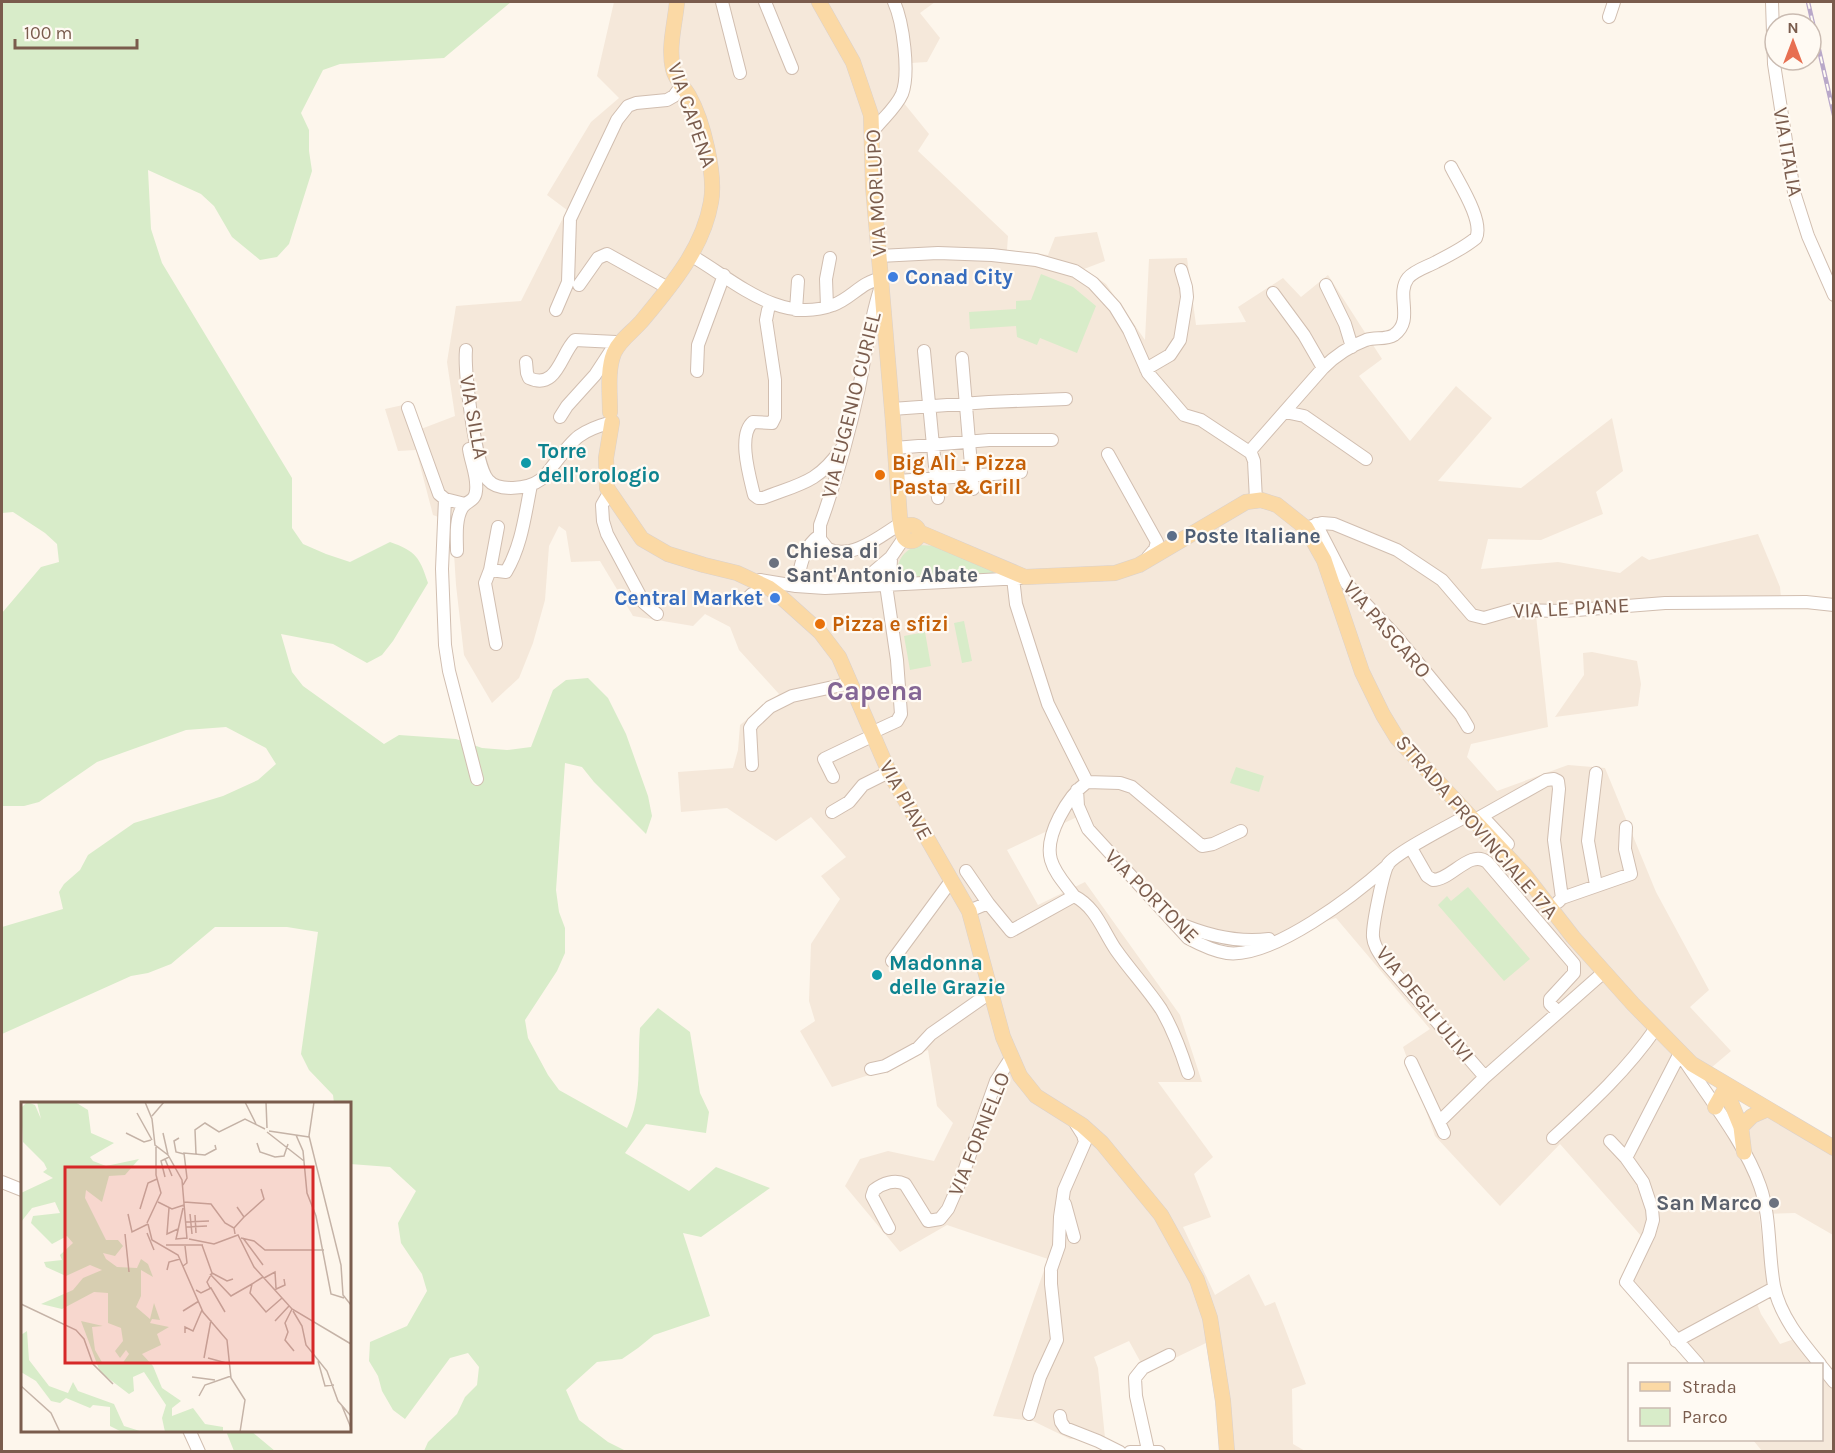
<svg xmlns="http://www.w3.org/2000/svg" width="1835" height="1453" font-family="Karla,sans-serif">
  <rect width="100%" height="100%" fill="#fdf6ec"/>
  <path fill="#f5e8da" d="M614,2H935L920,13L940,38L927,62L911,63L903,102L929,134L918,151L1008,236L1007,250L1048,255L1055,237L1097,232L1105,261L1084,269L1106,284L1145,340L1149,259L1187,258L1196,325L1246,322L1238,307L1283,278L1301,297L1328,275L1382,359L1359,376L1410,441L1456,386L1492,418L1438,481L1521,488L1612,418L1623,471L1596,492L1603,514L1541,540L1488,539L1481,569L1558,562L1620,573L1642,556L1649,560L1758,534L1780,587L1781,598L1535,606L1548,727L1471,744L1467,757L1497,791L1568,765L1605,768L1656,892L1709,990L1690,1007L1731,1051L1692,1084L1734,1143L1748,1123L1765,1116L1833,1156V1235L1795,1213L1759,1214L1768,1286L1753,1293L1761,1314L1780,1344L1794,1339L1814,1364H1702L1631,1279L1650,1246L1560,1144L1500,1206L1435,1136L1403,1047L1430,1029L1336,918L1234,948L1181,929L1077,817L1007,850L1038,905L1085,882L1180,1015L1202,1082H1158L1213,1157L1194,1174L1211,1217L1183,1227L1215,1295L1249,1274L1265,1306L1275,1302L1306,1384L1292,1389L1293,1444L1305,1451H1220L1221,1438L1206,1343L1146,1372L1129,1341L1094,1357L1098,1368L1105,1438L1070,1439L1033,1421L993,1416L1048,1259L947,1225L900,1252L845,1186L860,1159L888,1151L934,1161L953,1123L937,1106L928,1050L866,1076L832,1087L800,1031L815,1021L809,1001L811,944L840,899L821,876L846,857L811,817L776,841L727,808L681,812L678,772L733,768L738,750L740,725L779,694L739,650L730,627L705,614L693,626L633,616L600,561L571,562L566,531L559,526L549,546L545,600L533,643L519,678L492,703L464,655L456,585L452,522L433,515L416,450L398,451L385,409L412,403L421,429L455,416L447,362L456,306L521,301L567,210L547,195L591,122L619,98L597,76Z
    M1592,652L1637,661L1641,684L1638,706L1555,717L1584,675L1583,653Z
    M1822,1373L1833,1389V1451H1762L1753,1440H1822Z"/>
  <path fill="#d8ecc9" d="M2,2H511L444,58L340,64L323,70L301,113L309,130V151L312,171L289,244L277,257L260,260L232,237L214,206L201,194L148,170L151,229L162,263L292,478V528L303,544L326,554L350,562L390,542C416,551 420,558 428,583L393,641L382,655L367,663L333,644L281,634L292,672L303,686L384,744L399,735L456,739L482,748L507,750L531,747L553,690L566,680L588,678L608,698L626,734L648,796L652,816L646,834L594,782L582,767L565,763L556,890L559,912L565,928V953L557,971L525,1020L528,1038L548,1075L559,1090L627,1128C643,1096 637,1063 640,1028L658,1008L690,1032L700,1093L709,1112L706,1133L646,1124L625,1153L689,1191L716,1167L770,1188L701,1237L683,1233L710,1316L654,1335L638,1348L622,1359L597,1362L566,1390L579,1420L608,1442L626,1451H424L428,1442L457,1414L465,1397L477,1385L479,1367L468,1353L450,1358L405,1419L393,1410L382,1391L378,1376L369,1361L370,1342L407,1326L427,1291L422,1274L401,1243L398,1223L416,1191L390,1167L350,1164V1104L334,1103L333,1095L309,1070L301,1054L318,932L287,927H215L171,964L148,973L131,976L2,1034V927L63,909L59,892L64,884L80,870L88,855L134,823L223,796L258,780L276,764L266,748L226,727L186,730L97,762L39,802L24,806H2V613L41,567L59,562L57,544L45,533L13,512L2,513Z
    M1041,274L1073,287L1096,306L1077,353L1040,338L1037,345L1017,337L1016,326L970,329L969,312L1016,309V301L1031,300Z
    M919,545L936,546L994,571L992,576L896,580C896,563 902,550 919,545Z
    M964,621L972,661L962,663L954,623Z
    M925,632L931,666L910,670L904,636Z
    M1236,767L1264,776L1259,792L1230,783Z
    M1468,887L1530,959L1504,981L1438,905L1447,896L1451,901Z
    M226,1431H251L275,1451H234Z"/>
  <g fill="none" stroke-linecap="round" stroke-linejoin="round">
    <defs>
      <path id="minor" d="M722,2L740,73
        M765,2L792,68
        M1772,2L1774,64L1794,192L1808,236L1834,295
        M1609,17L1614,2
        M873,131C882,119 896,108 902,94C910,73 903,22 894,2
        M692,256C735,281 780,325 833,305C851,299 862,281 881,279
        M879,256L938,253L992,255L1036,260L1075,271L1093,283L1115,307L1129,330L1148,373L1184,415L1201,420L1251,453L1254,461L1256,500
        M579,285L598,258L607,254L668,288
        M1326,285L1345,324L1352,347
        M880,289C869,324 866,353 859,388C849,434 836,481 820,525V539L828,549C853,560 880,536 900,524
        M771,303L768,310L766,320L775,380V417L772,423L753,422C737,435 750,478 754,495L758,498H763C799,484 818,483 841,449
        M827,307L826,279L830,258
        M556,310L568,282L570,219L617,120L628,106L636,103L667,100L674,96L681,86
        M796,310L798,281
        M466,350C464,371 475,466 488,480C498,492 528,489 540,480C546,476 550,469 555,463C575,437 580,431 612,422
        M924,351L938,498
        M962,358L973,489
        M526,362L527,373L529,378C557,391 561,353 575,340L616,342
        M1323,368C1335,356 1350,346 1366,340C1375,337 1386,340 1394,335C1415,320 1395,295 1408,278C1415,270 1427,267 1436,262C1450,255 1465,247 1476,238C1484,221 1459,183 1451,167
        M1146,369L1170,355L1180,340L1187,297L1186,287L1181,270
        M697,371L698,345L724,275
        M408,408L439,494L445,499L465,504
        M892,409L989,402L1066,399
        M1285,412L1304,416L1366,459
        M560,417L567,406L595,375L612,349
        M895,448L989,440H1052
        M1250,451L1323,368L1304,335L1273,293
        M1108,454L1157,542L1155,549L1148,557
        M898,481L1021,472
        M609,493L602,505L603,521L607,534L644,603L657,614
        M445,499L442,569L445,645L449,671L477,779
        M1316,524L1347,584L1396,636L1461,715L1468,727
        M498,527L490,570L506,572C522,545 525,514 531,485
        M1306,528L1322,523L1334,524L1397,550L1442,580L1472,615L1484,618L1512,610L1564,611L1665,603L1806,602L1834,605
        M457,551C457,538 455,520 462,508C466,501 475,502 476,491C478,477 471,463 469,449
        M490,570L485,583L496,644
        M1013,578L1016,604L1048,704L1087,782C1068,796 1044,836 1051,860C1055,874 1066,885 1074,896
        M760,580L796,586L825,588L1021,578
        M890,585L891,557
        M796,586C801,566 802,548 820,535
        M857,586L891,557L904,538
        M749,597L752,594
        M871,733L897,721L901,714L897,660L886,585
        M752,765L750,728L753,723L770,707L792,696L851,683
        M833,777L824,759L872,736
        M1087,782L1120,783L1132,787L1202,846L1213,844L1241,831
        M1077,790L1078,806L1088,829L1188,938C1201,945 1213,951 1227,953C1272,959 1356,894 1388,865
        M832,812L849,802L863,785L889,772
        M1468,815C1451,825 1398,851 1388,864C1383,873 1372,926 1373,937C1374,947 1380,954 1385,962L1485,1077L1604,972
        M1482,816L1508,844
        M1473,821L1546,780L1554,779L1558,781L1559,789L1554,840L1562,898
        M1411,848L1427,876L1433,880C1451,880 1470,849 1487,862L1574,964V973L1550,999V1004L1558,1012
        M966,871L988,903
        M1596,885L1588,841L1596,773
        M1558,902L1562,898L1631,874L1625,849L1626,827
        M969,911L988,903L1011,931L1074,896C1096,907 1103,931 1116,950C1130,970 1147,988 1161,1009C1173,1029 1181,1051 1188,1073
        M1176,922C1205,935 1237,943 1269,939
        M892,961L951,881
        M1680,1053L1626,1158L1643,1182L1652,1209L1653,1220L1649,1234L1626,1282L1698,1364
        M1684,1060C1709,1098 1745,1143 1760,1186C1771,1217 1768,1253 1774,1286C1780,1316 1801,1341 1820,1364
        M1411,1062L1444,1133
        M871,1069L885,1066L918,1048L931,1034L991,992
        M1439,1122L1485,1077
        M1553,1138C1591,1103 1627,1070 1656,1028
        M1610,1141L1626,1158
        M2,1182L22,1190
        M1065,1204L1074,1237
        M889,1228L872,1196L874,1190C883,1183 895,1179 905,1184L928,1221L940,1219L948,1209L962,1177L996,1081L1011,1058
        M1676,1341L1774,1288
        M1822,1367L1834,1382
        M1029,1414L1040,1377L1057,1340L1051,1284V1269L1059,1246L1060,1217L1064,1190L1085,1142L1083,1135L1076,1124
        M1060,1416L1061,1422L1065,1428L1098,1441L1120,1452
        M189,1430L199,1452
        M1148,1450L1136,1396L1135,1378L1143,1368L1169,1355
        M1130,1452H1159"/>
      <path id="major" d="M819,2L853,62L871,115L873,186L893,421L900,520L902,532
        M610,412C610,394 607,370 614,353C619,341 632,332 641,322C670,287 703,249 711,202C716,174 703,121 689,96C684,87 676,81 673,69C668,47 675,24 677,2
        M612,422L606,458L607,488L642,539L668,554L704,565L737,573L769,588L781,597L820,632L839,657L889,772L969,911L1003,1037L1020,1076L1036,1096L1082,1125L1102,1143L1161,1215L1197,1280L1210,1318L1223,1401L1227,1452
        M903 533a8 8 0 1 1 16 0a8 8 0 1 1-16 0Z
        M919,532L1025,577L1115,573L1139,565L1246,502L1261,500L1277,505L1306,528L1324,560L1362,672L1383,715L1397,738L1524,874L1573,937L1633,1004L1692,1064L1834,1148
        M1723,1083L1741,1127
        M1715,1107L1723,1093L1734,1089
        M1744,1152L1741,1127L1752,1116L1768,1109"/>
    </defs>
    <use href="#minor" stroke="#d1beb0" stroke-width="14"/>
    <use href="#major" stroke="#dad1cd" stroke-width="16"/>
    <use href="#minor" stroke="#fff" stroke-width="12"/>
    <use href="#major" stroke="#fbd9a5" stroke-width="15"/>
    <defs>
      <path id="rail" d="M1808,2L1834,115"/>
    </defs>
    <use href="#rail" stroke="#b9a8c9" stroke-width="4.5"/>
    <use href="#rail" stroke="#fffaf3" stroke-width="2" stroke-dasharray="7" stroke-linecap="butt"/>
  </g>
  <g fill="#3f7fe0" stroke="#fffaf3" stroke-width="2">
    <circle cx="893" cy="277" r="6"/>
    <circle cx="775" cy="598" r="6"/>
  </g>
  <g fill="#0f9aa8" stroke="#fffaf3" stroke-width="2">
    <circle cx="526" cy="463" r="6"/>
    <circle cx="877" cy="975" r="6"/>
  </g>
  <g fill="#e8710a" stroke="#fffaf3" stroke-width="2">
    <circle cx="880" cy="475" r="6"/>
    <circle cx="820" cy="624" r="6"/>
  </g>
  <circle fill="#5c6f8a" stroke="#fffaf3" stroke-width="2" cx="1172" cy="536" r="6"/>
  <g fill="#6b7280" stroke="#fffaf3" stroke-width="2">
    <circle cx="774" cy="563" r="6"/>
    <circle cx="1774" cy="1203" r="6"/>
  </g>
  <g text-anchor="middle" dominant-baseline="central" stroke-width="4.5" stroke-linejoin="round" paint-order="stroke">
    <g font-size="21" fill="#7a5c4d" stroke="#fffaf3">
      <text transform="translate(692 115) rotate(71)">VIA CAPENA</text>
      <text transform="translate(1788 152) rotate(80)">VIA ITALIA</text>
      <text transform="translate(876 193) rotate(-93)">VIA MORLUPO</text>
      <text transform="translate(851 405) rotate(-76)">VIA EUGENIO CURIEL</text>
      <text transform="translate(474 417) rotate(80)">VIA SILLA</text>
      <text transform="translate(1571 608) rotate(-3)">VIA LE PIANE</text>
      <text transform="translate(1387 629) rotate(49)">VIA PASCARO</text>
      <text transform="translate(906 800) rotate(61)">VIA PIAVE</text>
      <text transform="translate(1477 827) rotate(49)">STRADA PROVINCIALE 17A</text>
      <text transform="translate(1152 896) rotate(45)">VIA PORTONE</text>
      <text transform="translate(1425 1004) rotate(51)">VIA DEGLI ULIVI</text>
      <text transform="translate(979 1134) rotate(-68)">VIA FORNELLO</text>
    </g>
    <g font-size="21" font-weight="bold" fill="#366cbe" stroke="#fffaf3" text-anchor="start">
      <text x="905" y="277">Conad City</text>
      <text x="763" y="598" text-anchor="end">Central Market</text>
    </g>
    <g font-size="21" font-weight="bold" fill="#0d838f" stroke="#fffaf3" text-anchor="start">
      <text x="538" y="451">Torre<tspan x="538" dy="24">dell'orologio</tspan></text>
      <text x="889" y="963">Madonna<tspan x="889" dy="24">delle Grazie</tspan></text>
    </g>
    <g font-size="21" font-weight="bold" fill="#c56008" stroke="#fffaf3" text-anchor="start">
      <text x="892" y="463">Big Alì - Pizza<tspan x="892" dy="24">Pasta &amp; Grill</tspan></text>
      <text x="832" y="624">Pizza e sfizi</text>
    </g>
    <g font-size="21" font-weight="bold" fill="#4e5e75" stroke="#fffaf3" text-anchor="start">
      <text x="1184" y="536">Poste Italiane</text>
    </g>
    <g font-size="21" font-weight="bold" fill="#5b616d" stroke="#fffaf3" text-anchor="start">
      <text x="786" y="551">Chiesa di<tspan x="786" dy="24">Sant'Antonio Abate</tspan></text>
      <text x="1762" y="1203" text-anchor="end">San Marco</text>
    </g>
    <g font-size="27" font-weight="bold" fill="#846695" stroke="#fffaf3">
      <text x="875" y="691">Capena</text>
    </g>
  </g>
  <g transform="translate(21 1102)">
    <rect width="330" height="330" fill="#fdf6ec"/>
    <path d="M6,0L14,3L20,17L16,0H54L67,8L70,31L93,41L69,55L72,59L85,64L118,57L104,73L88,74L81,100L65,88L64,96L85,138H97L102,144L94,154L82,151L85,157L96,165L116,166L120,157L127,162L132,175L120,168V194L115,205L129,217L133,201L139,218L131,217L129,221L148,225L136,232L140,243L121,252L132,264L141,286L160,299L151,306V314L172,306L184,322L202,325V330H144L141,316L145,303L123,270L112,275L113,289L108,292L79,270L60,219L82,224L71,225L74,248L82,262H101L108,252L105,248L99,256L94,249L102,239L100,226L87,221V191L73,190L41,207L20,202L52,188L62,176L81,168L69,163L45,174L25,165L23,160L41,158L39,153L52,141L46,134L31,142L10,121L12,114L39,111L34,100L11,106L0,120V91L32,76L22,70L26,67L23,61L2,40L0,6ZM6,229L8,258L28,284L47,291L52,280L57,289L93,302L103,324L122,330H101L89,324V305L72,303L69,306L45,296L39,301L30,299L15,279L0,270V233Z" fill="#d8ecc9"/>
    <path fill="none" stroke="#c5b3a7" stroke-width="1.5" d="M124,0L131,17L134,43L147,53L161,78L166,137M224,0L235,22M245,0L246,26M293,0L288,34L320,163L322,193L330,203M116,11L131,38M131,14L143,0M248,29L288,35M246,30L283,59M105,31L123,40L130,38M142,31L147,53M275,33L282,49L286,91L295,114L310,192L323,196M158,36L153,39L155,50L163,52M236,41L239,50L254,55L263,54L267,42M175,52L174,28L184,21L198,30L224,17L244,27M148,55L144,57L151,74M144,75L140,59L144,57M162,83L166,76L163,51L184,53L195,47L194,43M137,100L151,107L163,103M163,100L190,102L204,121L213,126L214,132M148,106L146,132L157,127M162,106L155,137L166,136M119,107L127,81L136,77M107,112L111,130L127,122M169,112L171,132M174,113L175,131M223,115L243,97L240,87M164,120L188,119M126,121L140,91L135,73V45M127,122L131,138L157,153L182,210L206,238L210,276L224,298L219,330M165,125L186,124M213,126L223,115L216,105M126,131L133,148M104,132L108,170M220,136L233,139L244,148H303M222,136L242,163M168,137L193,142L217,133L233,165L271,207L330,242M145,143H182M181,143L191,171L186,180L189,186M162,164L166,161L164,144M146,168L148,160L159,157M191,171L206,179L212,177M189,172L210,194L231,182M242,175L231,182L229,191L245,210L261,196M243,176L254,170L255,186M175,188L180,191L190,186L204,210M253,188L264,183L263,177M0,202L55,228L63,237L72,262L92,282M271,207L264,221L267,230L264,238L273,249M162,209L178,199M272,209L281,224L285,243L306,269L317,299L330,314M254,219L268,204M164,231V225L172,229L181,208M183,256L190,218M187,256L209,262M297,259L304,284L313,283M171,275L194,278M0,284L30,311L39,330M178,294L184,283L210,274M321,304L330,326"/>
    <path fill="#d62828" fill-opacity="0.15" stroke="#d62828" stroke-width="3" d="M44,65H292V261H44Z"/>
    <rect width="330" height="330" fill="none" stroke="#7a5c4d" stroke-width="3"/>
  </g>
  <rect width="1835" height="1453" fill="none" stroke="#7a5c4d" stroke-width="6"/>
  <rect x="1628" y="1363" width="195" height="78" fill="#fffaf3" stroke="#cabbb1" stroke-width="1.5"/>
  <rect x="1640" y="1382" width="30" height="9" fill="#fbd9a5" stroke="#cabbb1" stroke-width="1.5"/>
  <text x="1682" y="1393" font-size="18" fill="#7a5c4d">Strada</text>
  <rect x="1640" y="1408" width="30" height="18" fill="#d8ecc9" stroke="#cabbb1" stroke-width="1.5"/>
  <text x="1682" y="1423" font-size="18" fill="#7a5c4d">Parco</text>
  <g transform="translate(1793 42)"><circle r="28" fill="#fffaf3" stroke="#cabbb1" stroke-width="1.5"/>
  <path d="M0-4.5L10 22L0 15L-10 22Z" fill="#e76f51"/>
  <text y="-9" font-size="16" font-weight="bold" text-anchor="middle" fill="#7a5c4d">N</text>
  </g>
  <path d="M15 39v9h122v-9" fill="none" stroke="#7a5c4d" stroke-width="3"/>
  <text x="24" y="39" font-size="18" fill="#7a5c4d" stroke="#fffaf3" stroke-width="4.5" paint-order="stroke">100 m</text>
</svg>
